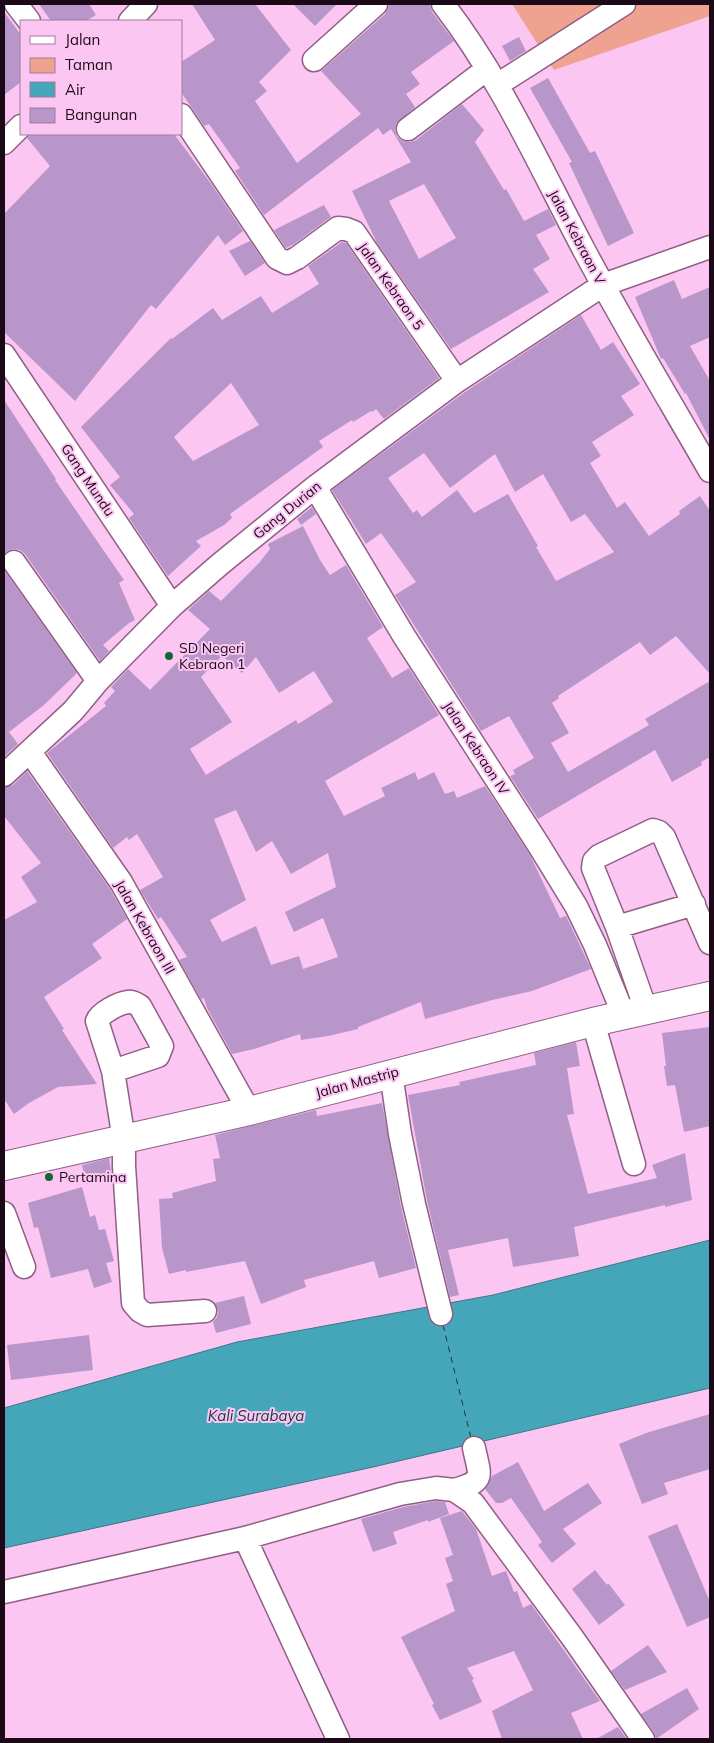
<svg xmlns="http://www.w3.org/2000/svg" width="714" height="1743" font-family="Mulish,sans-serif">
  <rect width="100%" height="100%" fill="#fcc6f2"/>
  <path fill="#f0a290" d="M512,4H710V16L554,70Z"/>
  <path fill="#45a6b9" stroke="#387789" d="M710,1240V1388L373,1467L4,1548V1408L237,1342L493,1295Z"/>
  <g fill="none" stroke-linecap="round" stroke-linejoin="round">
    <path stroke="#19363d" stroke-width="1" stroke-dasharray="6 5" stroke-linecap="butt" d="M443,1325L471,1438"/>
  </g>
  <path fill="#b896ca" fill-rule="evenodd" d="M39,4H89L96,15L86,21H51Z
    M192,4H255L291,50L259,82L267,91L255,101L297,163L361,114L321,71L385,14L388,8L389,4H430L432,12L454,41L411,72L420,84L406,94L415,107L396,124L395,130L397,137L403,141L410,142L416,140L462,104L484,130L475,142L504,190L506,189L524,221L548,209L556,225L536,235L550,259L533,269L549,292L451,349L377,243L352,191L411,162L391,129L383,135L378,128L264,215L235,171L240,168L209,124L204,126L181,92V62L215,40ZM424,184L456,238L419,259L389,201Z
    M293,4H337L315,26Z
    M4,12L21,35V82L4,95Z
    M519,37L526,51L510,61L502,46Z
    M548,78L590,153L595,151L634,233L608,246L569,163L572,162L530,88Z
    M31,134H174L212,185L243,231L225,245L218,235L156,309L151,305L75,401L4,332V214L50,166L27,138Z
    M324,205L331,217L294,244L286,248L274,230Z
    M250,241L265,263L245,276L229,251Z
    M342,242L346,243L439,378L384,419L376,409L372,412L371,411L353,422L352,420L319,441L323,447L230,514L232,518L224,525L196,541L201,546L168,576L129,518L134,514L110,485L120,477L81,427L171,338L172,339L213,308L222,320L261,296L272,313L319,284L308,266ZM231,383L259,425L193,461L174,437Z
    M674,280L682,299L710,287V337L690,346L710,381V440L686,393L685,394L663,358L661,359L635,297Z
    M581,315L601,350L613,342L640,384L621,396L634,415L592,442L601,456L590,463L617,508L625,502L649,536L680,514L679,511L700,496L710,511V674L676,636L650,655L640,642L558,696L559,698L552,703L569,733L551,743L568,772L649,725L645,719L710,681V757L701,762L702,765L672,782L655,750L538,819L510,776L515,774L513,770L534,758L509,716L481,731L395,595L416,582L381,533L366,544L332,490L465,392ZM424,453L450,488L495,454L515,492L543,474L571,522L585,514L614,552L556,581L536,547L538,546L508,494L474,513L457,490L422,517L417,510L413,513L388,478Z
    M4,400L56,479L55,480L124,580L119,583L135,620L129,623L103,645L109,651L100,661L25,554L20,550L13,549L7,551L4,554Z
    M312,507L316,514L301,525L297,519Z
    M303,526L320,560L330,575L346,565L383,627L367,638L392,678L409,668L439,715L325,781L344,816L385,796L381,788L415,772L418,780L434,772L445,794L454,791L457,798L485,786L530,855L560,918L566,916L591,969L532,991L492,1000L425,1019L421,1002L358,1027V1029L328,1036L301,1040L300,1034L254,1049L232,1054L207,1008L204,998L201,999L179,960L187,957L161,917L158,919L140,890L163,877L137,834L129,840L127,837L113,848L47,753L106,706L104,703L115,691L111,687L128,669L150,690L210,629L188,610L209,591L221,601L259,563L270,549L268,544ZM222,656L242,673L256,657L279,693L314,671L333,702L298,724L296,720L206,775L190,749L232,722L201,677ZM236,810L256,852L272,841L291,874L328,853L336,887L285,912L294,932L323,918L338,957L303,969L299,956L271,965L256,926L222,942L210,920L246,900L214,819Z
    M4,570L77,673L44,705L9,732L18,744L4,757Z
    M27,771L110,889L127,919L92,944L102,958L44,997L64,1029L62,1030L97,1084L58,1087L29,1103L14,1114L4,1099V920L37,902L21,877L41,863L4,816V788L13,785Z
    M710,1027V1126L684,1132L675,1085L667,1086L664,1066H666L662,1033Z
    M576,1042L580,1066L567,1068L574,1114L567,1115L588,1194L657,1178L652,1165L685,1153L692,1200L665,1207V1205L574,1227L579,1256L513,1267L508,1238L448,1250L459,1295L450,1297L427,1201L408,1095L460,1085L459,1082L536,1065L534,1053Z
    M382,1103L401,1207L416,1268L379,1278L374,1261L304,1280L306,1287L261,1304L245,1261L186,1272V1270L169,1274L162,1248L159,1199L173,1198L172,1193L216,1181L213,1159L220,1158L215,1135L316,1110L317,1116Z
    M109,1158L112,1178L86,1184L82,1165Z
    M82,1187L90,1217L95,1215L99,1230L105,1229L114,1261L106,1263L112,1282L94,1288L88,1269L51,1278L38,1227L34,1228L28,1203Z
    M244,1296L251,1324L216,1333L213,1322L217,1317L218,1311L215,1303Z
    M89,1335L93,1370L11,1380L7,1345Z
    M710,1414V1469L664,1483L668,1494L642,1504L619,1444L646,1433Z
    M518,1462L544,1511L588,1483L602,1503L563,1529L576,1544L552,1563L538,1545L542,1542L511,1498L502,1503H496L485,1489L492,1476Z
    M436,1501L445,1502L449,1514L428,1522V1520L393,1532L397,1544L373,1552L361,1519L403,1507Z
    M462,1511L476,1529L492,1576L506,1571L514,1592L517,1591L523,1608L531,1604L600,1701L571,1713L583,1739H502L492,1711L533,1690L514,1651L467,1668L474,1679L472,1680L482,1702L440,1720L432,1705L434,1704L401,1637L455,1611L446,1584L453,1581L445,1558L453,1555L440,1518Z
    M677,1524L710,1602V1617L687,1627L648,1536Z
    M595,1570L607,1585L608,1583L625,1605L599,1625L572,1589Z
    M648,1645L667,1672L625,1690L611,1671Z
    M687,1688L699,1709L656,1739L654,1732L641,1714Z
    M618,1727L627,1739H596Z"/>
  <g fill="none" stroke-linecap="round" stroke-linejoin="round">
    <defs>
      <path id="minor" d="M16,4L29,21
        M443,4C501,79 540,167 584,250C624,325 668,398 710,471
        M130,21L146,4
        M314,60L376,4
        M497,85L624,4
        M181,115L277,258L287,263L297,258L338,228L346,229L354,232L457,381
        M408,129L487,69
        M4,143L21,126
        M4,355L172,606
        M315,487L404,636L538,844L576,906L595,945L624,1016
        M14,562L98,681
        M30,752L121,882L249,1111
        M4,775L73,711L98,681L172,606L219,565L315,487L457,381L603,285L710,247
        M617,927L694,904
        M646,1010L617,927L593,868L594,861L599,856L653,830L659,832L664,837L710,943
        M593,1022L634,1164
        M113,1071L158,1056L162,1046L140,1006C136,1004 132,1001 128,1002C119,1003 100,1013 97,1021L113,1071L124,1140V1166L133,1303L140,1311L147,1315L205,1311
        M391,1073L400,1134L414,1204L441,1314
        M4,1213L24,1267
        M454,1490C486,1481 480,1477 474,1448
        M245,1538L338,1739
        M4,1592L245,1538L400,1494L436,1488L454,1490L473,1503L572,1637L643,1739"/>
      <path id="major" d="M4,1166L249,1111L593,1022L710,996"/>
    </defs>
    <use href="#minor" stroke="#8f5f86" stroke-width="25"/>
    <use href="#major" stroke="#8f5f86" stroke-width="30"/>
    <use href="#minor" stroke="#fff" stroke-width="22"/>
    <use href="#major" stroke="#fff" stroke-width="28"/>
  </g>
  <g fill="#116637" stroke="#fcc6f2" stroke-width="2">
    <circle cx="169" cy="656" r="5"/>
    <circle cx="49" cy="1177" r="5"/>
  </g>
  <g text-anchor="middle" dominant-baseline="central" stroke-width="4" stroke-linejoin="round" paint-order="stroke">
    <g font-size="14" fill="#1b0918" stroke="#fcc6f2">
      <text transform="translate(577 237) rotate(62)">Jalan Kebraon V</text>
      <text transform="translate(391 286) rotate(55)">Jalan Kebraon 5</text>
      <text transform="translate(88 480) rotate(56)">Gang Mundu</text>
      <text transform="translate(287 510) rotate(-39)">Gang Durian</text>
      <text transform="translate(476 748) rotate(57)">Jalan Kebraon IV</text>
      <text transform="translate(145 927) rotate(60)">Jalan Kebraon III</text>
      <text transform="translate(357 1082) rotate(-15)">Jalan Mastrip</text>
    </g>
    <g font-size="14" fill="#1b0918" stroke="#fcc6f2" text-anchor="start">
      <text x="179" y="648">SD Negeri<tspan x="179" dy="16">Kebraon 1</tspan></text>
      <text x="59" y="1177">Pertamina</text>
    </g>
    <g font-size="15" font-style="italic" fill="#19363d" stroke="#fcc6f2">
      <text x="256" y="1415">Kali Surabaya</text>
    </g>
  </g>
  <rect width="714" height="1743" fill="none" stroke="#1b0918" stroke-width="10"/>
  <rect x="20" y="20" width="162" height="115" fill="#fcc6f2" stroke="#a27a9b"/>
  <rect x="30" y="36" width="25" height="8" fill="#ffffff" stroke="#a27a9b"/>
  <text x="65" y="45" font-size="15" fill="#1b0918">Jalan</text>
  <rect x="30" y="58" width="25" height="15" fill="#f0a290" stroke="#a27a9b"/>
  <text x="65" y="70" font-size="15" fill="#1b0918">Taman</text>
  <rect x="30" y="82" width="25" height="15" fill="#45a6b9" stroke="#a27a9b"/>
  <text x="65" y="95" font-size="15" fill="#1b0918">Air</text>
  <rect x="30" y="108" width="25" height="15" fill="#b896ca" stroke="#a27a9b"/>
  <text x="65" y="120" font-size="15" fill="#1b0918">Bangunan</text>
</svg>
